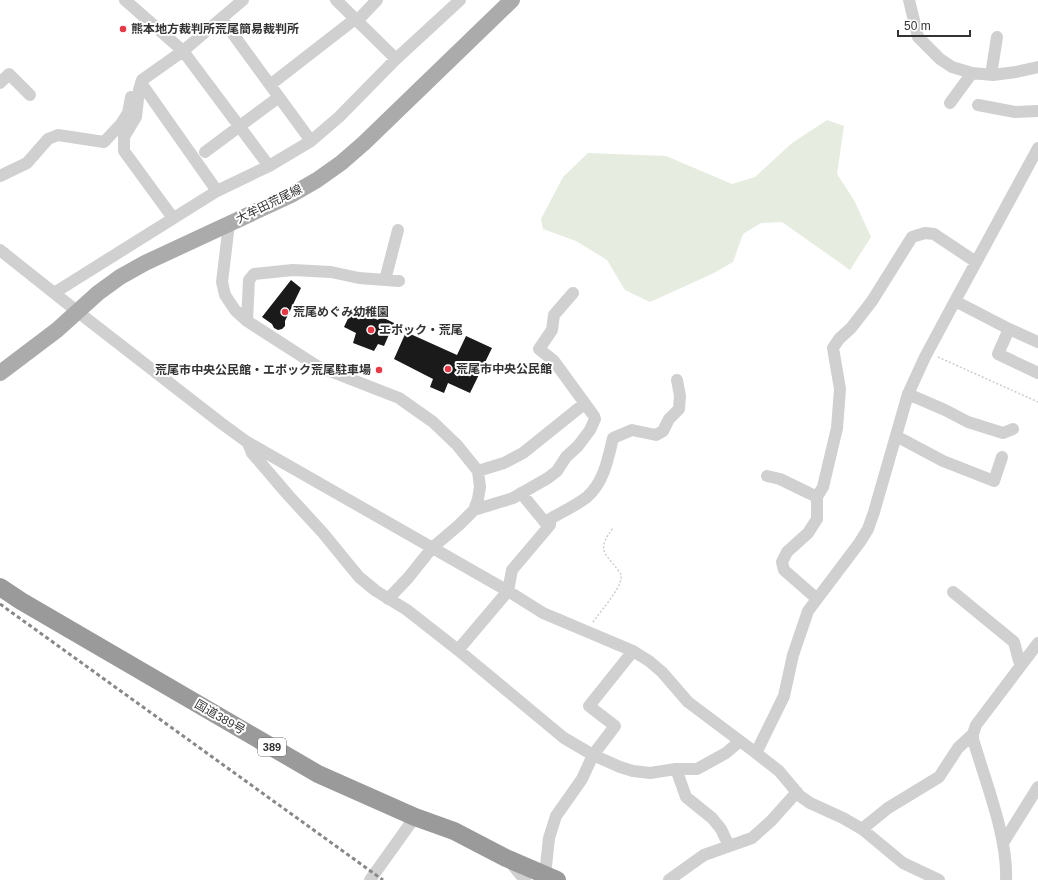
<svg xmlns="http://www.w3.org/2000/svg" width="1038" height="880" font-family="Helvetica,'Noto Sans JP',sans-serif">
  <rect width="100%" height="100%" fill="#fff"/>
  <path fill="#e6ecdf" d="M827,120L844,126L837,174L854,200L871,237L850,270L782,222L761,223L743,234L733,262L712,274L650,302L625,290L607,260L576,241L543,229L541,219L563,177L588,153L666,156L732,184L755,177L792,143Z"/>
  <path fill="#1a1a1a" d="M291,280L301,288L285,321V326L282,329L278,330L274,328L272,324L262,317Z
    M353,308L378,320L380,316L394,323L384,346L378,344L374,351L353,343L356,333L344,327Z
    M406,332L457,355L466,336L492,348L470,393L448,383L444,393L430,387L433,379L394,359Z"/>
  <g fill="none" stroke-linecap="round" stroke-linejoin="round">
    <path stroke="#cdcdcd" stroke-width="1.5" stroke-dasharray="2 2" stroke-linecap="butt" d="M938,357L1038,402
      M593,622C600,612 621,588 621,578C622,574 620,573 618,570C603,551 597,550 613,528"/>
    <path stroke="#d0d0d0" stroke-width="12" d="M125,0L183,51L269,166
      M336,0L396,59
      M909,0L918,37L940,59L952,67L972,73L993,75L1016,72L1038,67
      M222,19L311,141
      M357,21L377,0
      M991,75L997,37
      M0,83L9,74L30,95
      M141,83L217,191
      M270,85L355,19
      M950,103L972,73
      M978,105L1015,112L1038,111
      M205,152L279,97
      M0,176L27,163L48,139L58,135L104,142L121,124L128,113L131,97
      M173,218L124,151V137L136,117L139,90L142,80L183,51L243,0
      M229,224L222,282L225,295L235,310L247,321L317,366L399,398L433,422L457,445L478,471L480,487L478,499L474,510L459,525L432,548L408,578L388,599
      M0,250L78,312L221,423L247,442L508,591L543,613L633,651L649,661L662,672L688,702L756,753L779,771L800,796L810,803L843,818L862,829L903,863L939,880
      M385,280L398,230
      M54,293L217,191L269,166L311,141L339,117L396,59L460,0
      M955,301L1009,329L1038,342
      M247,321L249,280L254,274L293,270L331,272L359,278L399,281
      M1009,329L998,354L1038,373
      M908,394L945,410L968,422L1003,433L1013,429
      M896,436L943,461L994,481L1002,457
      M248,443L252,453L289,496L323,533L359,577L376,591L407,610L458,650L564,738L593,755L620,767L633,771L650,773L676,769H697L726,753L740,741
      M478,471L504,463L523,453L584,404
      M767,476L780,479L817,497
      M521,493L548,526
      M474,510L513,498L548,478L557,471L566,457L578,446L590,430L595,419L594,416L554,361L539,349L552,330L554,315L573,293
      M953,592L1014,642L1019,661L1023,663
      M816,598L784,570L782,562L787,552L808,533L817,519V497L823,487L837,428L840,389L833,348L839,339L851,328L872,301L912,237L925,233L934,234L976,262
      M458,650L508,591L512,570L550,525V519C562,512 577,505 587,497C604,482 608,459 613,438L632,430L656,435L663,431L669,419L679,409L680,396L677,380
      M756,753L784,696L793,655L808,611L860,542L868,529L874,512L908,394L925,357L955,301L1038,148
      M676,769L686,797L712,818L721,829L729,846
      M862,829L888,808L939,777L958,748L973,734
      M1003,843L1038,787
      M510,862L525,880
      M545,875L549,838L556,816L582,779L593,755L615,726L589,706L633,651
      M370,880L415,817
      M669,880L704,855L752,838L771,821L797,792
      M1006,880C1008,837 985,781 973,739V734L976,725L1038,643"/>
    <path stroke="#ababab" stroke-width="16" d="M0,373L57,330L98,293L120,277L145,263L291,195L317,180L341,163L364,143L512,0"/>
    <path stroke="#9a9a9a" stroke-width="18" d="M0,587L21,601L318,774L415,817L454,831L506,858L557,880"/>
    <path stroke="#888" stroke-width="3" stroke-dasharray="4 3" stroke-linecap="butt" d="M0,604L383,880"/>
  </g>
  <g fill="#e63946" stroke="#fff" stroke-width="1.5">
    <circle cx="123" cy="29" r="4"/>
    <circle cx="285" cy="312" r="4"/>
    <circle cx="371" cy="330" r="4"/>
    <circle cx="448" cy="369" r="4"/>
    <circle cx="379" cy="370" r="4"/>
  </g>
  <g text-anchor="middle" dominant-baseline="central" stroke-width="4" stroke-linejoin="round" paint-order="stroke">
    <rect fill="#fff" stroke="#707070" stroke-width="1" x="258" y="738" width="28" height="18" rx="3"/>
    <g font-size="11" font-weight="bold" fill="#333">
      <text x="272" y="747">389</text>
    </g>
    <g font-size="12" font-weight="bold" fill="#333" stroke="#fff" text-anchor="start">
      <text x="131" y="29">熊本地方裁判所荒尾簡易裁判所</text>
      <text x="293" y="312">荒尾めぐみ幼稚園</text>
      <text x="379" y="330">エポック・荒尾</text>
      <text x="456" y="369">荒尾市中央公民館</text>
      <text x="371" y="370" text-anchor="end">荒尾市中央公民館・エポック荒尾駐車場</text>
    </g>
    <g font-size="12" fill="#333" stroke="#fff">
      <text transform="translate(269 204) rotate(-26)">大牟田荒尾線</text>
      <text transform="translate(220 717) rotate(30)">国道389号</text>
    </g>
  </g>
  <path d="M898 30v6h72v-6" fill="none" stroke="#333333" stroke-width="2"/>
  <text x="904" y="30" font-size="12" fill="#333333" stroke="#ffffff" stroke-width="3" paint-order="stroke">50 m</text>
</svg>
